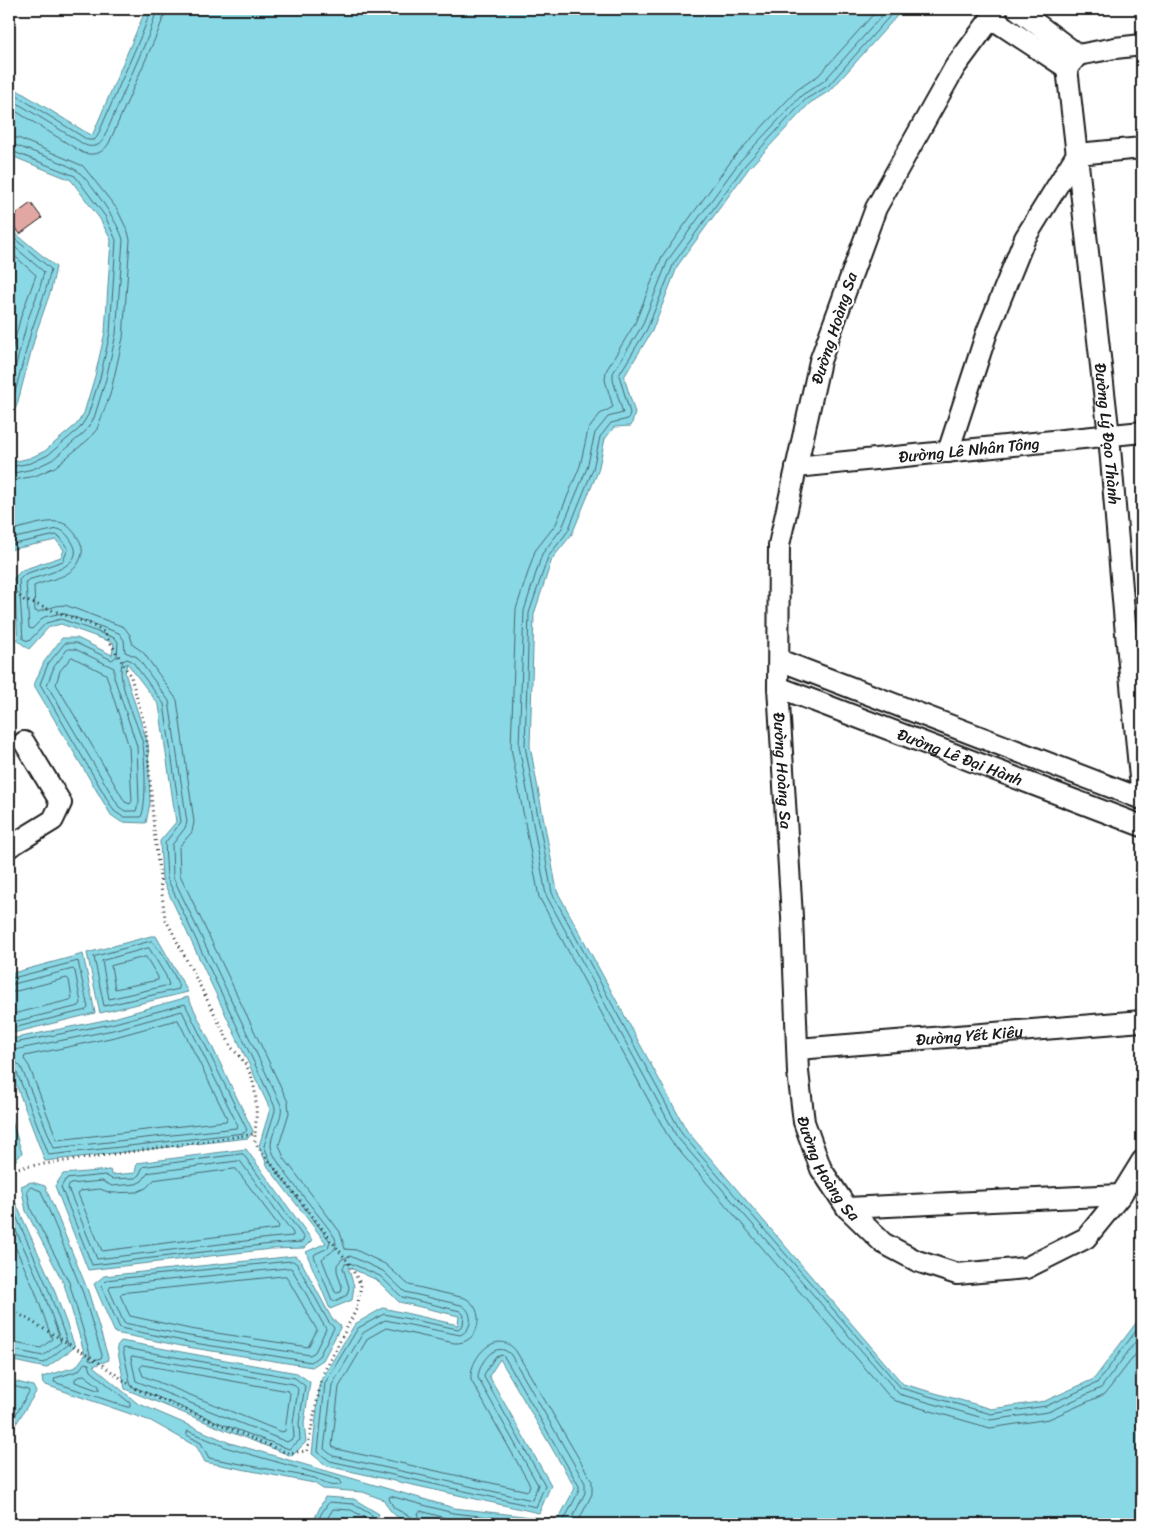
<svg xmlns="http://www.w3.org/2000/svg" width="1151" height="1533" font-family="Sriracha,sans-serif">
  <rect width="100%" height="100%" fill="#fff"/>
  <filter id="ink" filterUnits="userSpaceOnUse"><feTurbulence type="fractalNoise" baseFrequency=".02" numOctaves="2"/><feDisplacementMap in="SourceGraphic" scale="10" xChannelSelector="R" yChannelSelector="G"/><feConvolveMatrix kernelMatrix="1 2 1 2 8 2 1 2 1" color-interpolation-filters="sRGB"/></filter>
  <g filter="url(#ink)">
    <path fill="#89d8e6" stroke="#5d8d95" d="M146,9H903L831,90L810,103L749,168L678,265L652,331L624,377L635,413L631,426L614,427L605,439L598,471L572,534L552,559L534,614L530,746L557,891L687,1131L903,1384L992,1409L1045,1401L1094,1379L1142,1315V1524H422C402,1520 393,1519 384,1500L363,1492L323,1489L314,1483L205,1462L197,1447L151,1421L43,1384L42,1377L76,1367L85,1355L64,1284L26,1211L21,1186L31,1182L45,1186L88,1291L109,1360L93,1366L137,1403L230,1443L454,1508L558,1520L575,1488L500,1359L489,1376L551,1485L539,1513L327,1466L312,1454L320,1382L355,1324L383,1308L458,1325L459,1316L399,1302L377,1280L348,1267L354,1286L352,1300L330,1309L306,1252L326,1243L268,1167L259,1146L270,1109L162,879L160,841L176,822L159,705L127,663L125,673L148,744L150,803L146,823L121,822L111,815L34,685L44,662L62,638H77L112,655L114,643L61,624L49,627L29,649L18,641L14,578L22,570L61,557L64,550L56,540L9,550V463L30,458L45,451L77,424L84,413L95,376L105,332L111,240L100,219L71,180L9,155V85L92,136Z
      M9,228L56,267L51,290L36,333L17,405L15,409L9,411Z
      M151,936H156L188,992L100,1013L87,953Z
      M83,954L95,1013L9,1034V974Z
      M188,997L253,1131L248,1138L45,1161L9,1066V1046L11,1039L110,1019Z
      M9,1112L22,1153L11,1166H9Z
      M246,1149L312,1240L304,1248L271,1249L88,1270L55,1186L63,1174L110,1170L112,1175L135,1173L137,1163Z
      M9,1188L52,1284L75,1347L46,1368L9,1360Z
      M295,1256L301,1261L332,1319L341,1326L323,1360L312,1367L187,1347L115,1333L94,1284L104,1276Z
      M121,1341L297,1373L310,1382L304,1424L306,1442L292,1456L225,1430L125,1389L117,1346Z
      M9,1380L33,1386L36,1392L9,1435Z
      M325,1497L354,1499L379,1514L374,1524H312Z"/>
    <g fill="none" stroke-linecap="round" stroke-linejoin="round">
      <path stroke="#48676d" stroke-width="1" d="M878,9L819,75L797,90L734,157L662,256L635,323L606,371L605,380L613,407L600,414L588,430L580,466L556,524L535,551L516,609L511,748L539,897L670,1140L889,1396L896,1401L990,1428L1049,1419L1105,1394L1142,1346
        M888,9L824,81L802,95L740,161L668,260L642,326L613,373V380L623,413L608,417L595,433L587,468L562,528L542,554L524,611L519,746L546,895L677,1137L899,1394L990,1420L1048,1412L1101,1388L1142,1333
        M896,9L828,86L806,99L745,165L674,263L647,329L619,375L630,413L628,419L611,423L600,437L593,469L568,531L548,557L529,613L525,746L552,893L682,1134L901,1388L991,1414L1046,1406L1097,1383L1142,1323
        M9,91L88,140H94L97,137L144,29L151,9
        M9,98L85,145C92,148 99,146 103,140L150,32L157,9
        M9,107L83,153C95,156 103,153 109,143L157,34L164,16L165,9
        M9,137L18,138L83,166L117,209L128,232L130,240L123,338L110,395L97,429L89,439L55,467L35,476L9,481
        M9,144L15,145C35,153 57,159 76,170C87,176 121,227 123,240L116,334L106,379L94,418L85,432L52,460L33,469L9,474
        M9,150L75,176L105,216L116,240L110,333L100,378L88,415L80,428L48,455L31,463L9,467
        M9,234L51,269L46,289L31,332L12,403L9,406
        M9,242L44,272L40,287L28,319L9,392
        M9,251L36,275L21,316L9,362
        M9,531C22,528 45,520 58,522C67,523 71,529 76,535C81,542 84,549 81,557C74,578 52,578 34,586L35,611L38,612L56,606L65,605L124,627L130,635L133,645L143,652L177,700L194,822L192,832L179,847L180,875L288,1102L289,1113L279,1145L284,1158L340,1232L345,1249L356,1250L385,1264L409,1285L465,1298C487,1309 480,1345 454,1343L386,1328L368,1338L339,1387L332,1446L336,1449L528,1491L530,1485L471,1380C469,1357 497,1327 516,1351L592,1481V1494L577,1524
        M9,539L58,529C65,531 68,536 72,542C88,566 43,575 28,580L26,582L29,628L32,629L44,617L62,613L119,633L124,640L125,652L137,657L169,701L187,822L185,828L172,845L173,877L281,1105C284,1119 270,1133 271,1146C272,1163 324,1219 335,1238C339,1252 329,1252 322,1259L335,1292L337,1293L341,1292L342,1287L337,1271V1265L342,1259L350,1256L383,1271L405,1292L461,1305C474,1311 473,1330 460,1335L385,1320L363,1333L332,1385L324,1449L333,1456L532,1500L538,1485L478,1378C478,1364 496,1338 511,1355L585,1483V1493L569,1524
        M9,545L56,535L60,537L68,549L63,561L25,574L19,580L23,639L29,641L46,623L61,619L115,638L118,642L117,656L112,660L76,643H65L48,664L40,684L114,811L123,817H141C147,804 145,760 143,745C139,724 114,679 123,661L127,659L132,661L164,704L181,822L165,843L167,878L275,1107V1111L264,1146L272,1165L330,1241L328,1248L315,1254L314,1256L332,1300L335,1301L347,1295L349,1287L343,1268L345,1264L350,1263L380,1276L402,1297L460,1311L464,1315L463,1325L458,1329L384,1314L358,1328L325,1383L318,1452L330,1461L536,1507L545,1485L484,1377L485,1373L495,1357L502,1355L505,1358L579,1486V1491L563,1522L560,1524
        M68,649H75L114,668V677L137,746L139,802L136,811H125L119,807L47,685L54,667Z
        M72,657L106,674L129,747L132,801L130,804L125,802L56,684L60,671Z
        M152,941C160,950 178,978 179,989L104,1006L94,957Z
        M149,948L166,976L169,985L109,999L102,961Z
        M146,957L158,977V980L115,989L111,966Z
        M9,979L78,961L88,1008L86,1010L9,1029
        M9,985L73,969L75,971L81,1003L79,1006L9,1023
        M9,993L67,978L69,980L72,998L70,1000L9,1015
        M178,1020L227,1118L226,1121L57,1140L29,1066L24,1059L25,1056L115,1037Z
        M9,1044L111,1024L185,1004L247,1130L244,1133L49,1155L16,1070L13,1067H9
        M9,1051L113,1030L182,1011L238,1126L236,1128L54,1148L21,1067L16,1062L9,1060
        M243,1154L304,1238L302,1242L271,1244L92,1265L61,1187L66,1179L105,1175L112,1179L135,1178L139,1175L143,1167Z
        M240,1161L293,1233V1236L270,1238L97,1259L68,1188L70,1184L102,1181L112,1186L136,1184L142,1181L148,1173Z
        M236,1169L279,1226L278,1229L102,1251L78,1194L80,1191L100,1189L111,1193L137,1192L146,1188L154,1180Z
        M31,1187L41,1191L83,1293L102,1355L101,1358L92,1361L89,1360L90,1354L69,1282L31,1210L27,1191Z
        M9,1200L47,1286L68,1344L44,1363L9,1356
        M9,1215L42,1288L61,1342L43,1356L9,1349
        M9,1233L35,1291L52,1339L41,1348L9,1342
        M293,1261L297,1264L328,1321L334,1328L319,1356L311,1362L188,1342L120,1328L101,1286L107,1280Z
        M290,1268L292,1269L326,1329L315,1352L310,1355L189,1336L124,1323L109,1289L111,1286Z
        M286,1276L317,1330L308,1347L190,1329L130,1316L120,1295L122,1293Z
        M124,1348L295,1378L305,1386L299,1423L300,1440L289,1449L227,1426L131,1386L123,1350Z
        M132,1356L293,1384L298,1389L293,1423L294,1438L287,1442L136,1381L131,1358Z
        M85,1363L89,1364L91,1371L130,1403V1407H127L54,1382L55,1378L78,1371Z
        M143,1365L288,1391L290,1393L285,1431L282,1432L143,1376L140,1368Z
        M84,1375L99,1386V1390H97L75,1382V1379Z
        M9,1385L28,1390L29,1392L9,1426
        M188,1431L228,1448L340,1480L341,1484C332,1488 323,1483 315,1478L209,1458L201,1443L187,1435Z
        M317,1524L321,1514L329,1502L353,1504L372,1515L370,1524
        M324,1524L333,1509L351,1510L364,1517V1524
        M416,1524L413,1518L394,1508L389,1499L390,1496L453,1513L553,1524
        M422,1524L418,1513L421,1511L452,1520L496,1524"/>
    </g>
    <path fill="#e2a7a3" stroke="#1c1c1c" d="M31,203L42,218L20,234L9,219Z"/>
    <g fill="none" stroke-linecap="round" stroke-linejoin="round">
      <defs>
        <g id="minor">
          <path id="s1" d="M998,9L955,67L876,208L820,361L779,545L778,687L792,917L798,1072L804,1122L821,1169L847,1208L883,1243L917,1261L957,1274L1026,1268L1086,1238L1121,1195L1142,1161"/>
          <path d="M1017,9L1078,55"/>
          <path d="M991,18L1067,68"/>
          <path id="s2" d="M1067,68L1109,436L1125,623L1142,798"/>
          <path d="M1067,68L1078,55L1115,48L1142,45"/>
          <path d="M948,452L987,332L1025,238L1077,154L1142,148"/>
          <path id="s3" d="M796,467L1142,432"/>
          <path d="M779,660L1142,799"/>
          <path id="s4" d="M778,687L1142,826"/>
          <path d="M9,847L53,820L61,803L24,742"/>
          <path id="s5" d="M798,1049L1142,1021"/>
          <path d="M847,1208L1121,1195"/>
        </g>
      </defs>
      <use href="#minor" stroke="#1c1c1c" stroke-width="24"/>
      <path stroke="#1c1c1c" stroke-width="3" stroke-dasharray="1 4" stroke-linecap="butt" d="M9,586L24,600L90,624L104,632L131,677L146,730L154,831L165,918L232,1048C237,1054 244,1060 247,1067C258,1087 257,1112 255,1134L9,1169
        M9,1308L94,1359L136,1389L287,1453L307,1451L322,1376L357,1308L361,1285L348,1262L255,1143V1134"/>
      <use href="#minor" stroke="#fff" stroke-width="20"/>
    </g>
  </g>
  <g text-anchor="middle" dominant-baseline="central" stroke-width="4.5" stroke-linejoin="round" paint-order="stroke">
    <g font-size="16" fill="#1c1c1c" stroke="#fff">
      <text transform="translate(834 328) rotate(-72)">Đường Hoàng Sa</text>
      <text stroke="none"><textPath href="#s2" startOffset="368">Đường Lý Đạo Thành</textPath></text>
      <text stroke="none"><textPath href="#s3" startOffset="174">Đường Lê Nhân Tông</textPath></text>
      <text stroke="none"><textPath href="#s4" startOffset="195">Đường Lê Đại Hành</textPath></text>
      <text stroke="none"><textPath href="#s1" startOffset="811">Đường Hoàng Sa</textPath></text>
      <text stroke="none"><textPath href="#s5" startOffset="172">Đường Yết Kiêu</textPath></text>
      <text stroke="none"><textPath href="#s1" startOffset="1216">Đường Hoàng Sa</textPath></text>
    </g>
  </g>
  <rect width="1151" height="1533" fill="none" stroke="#fff" stroke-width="30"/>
  <rect x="15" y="15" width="1121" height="1503" fill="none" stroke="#1c1c1c" stroke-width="2" filter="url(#ink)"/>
</svg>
